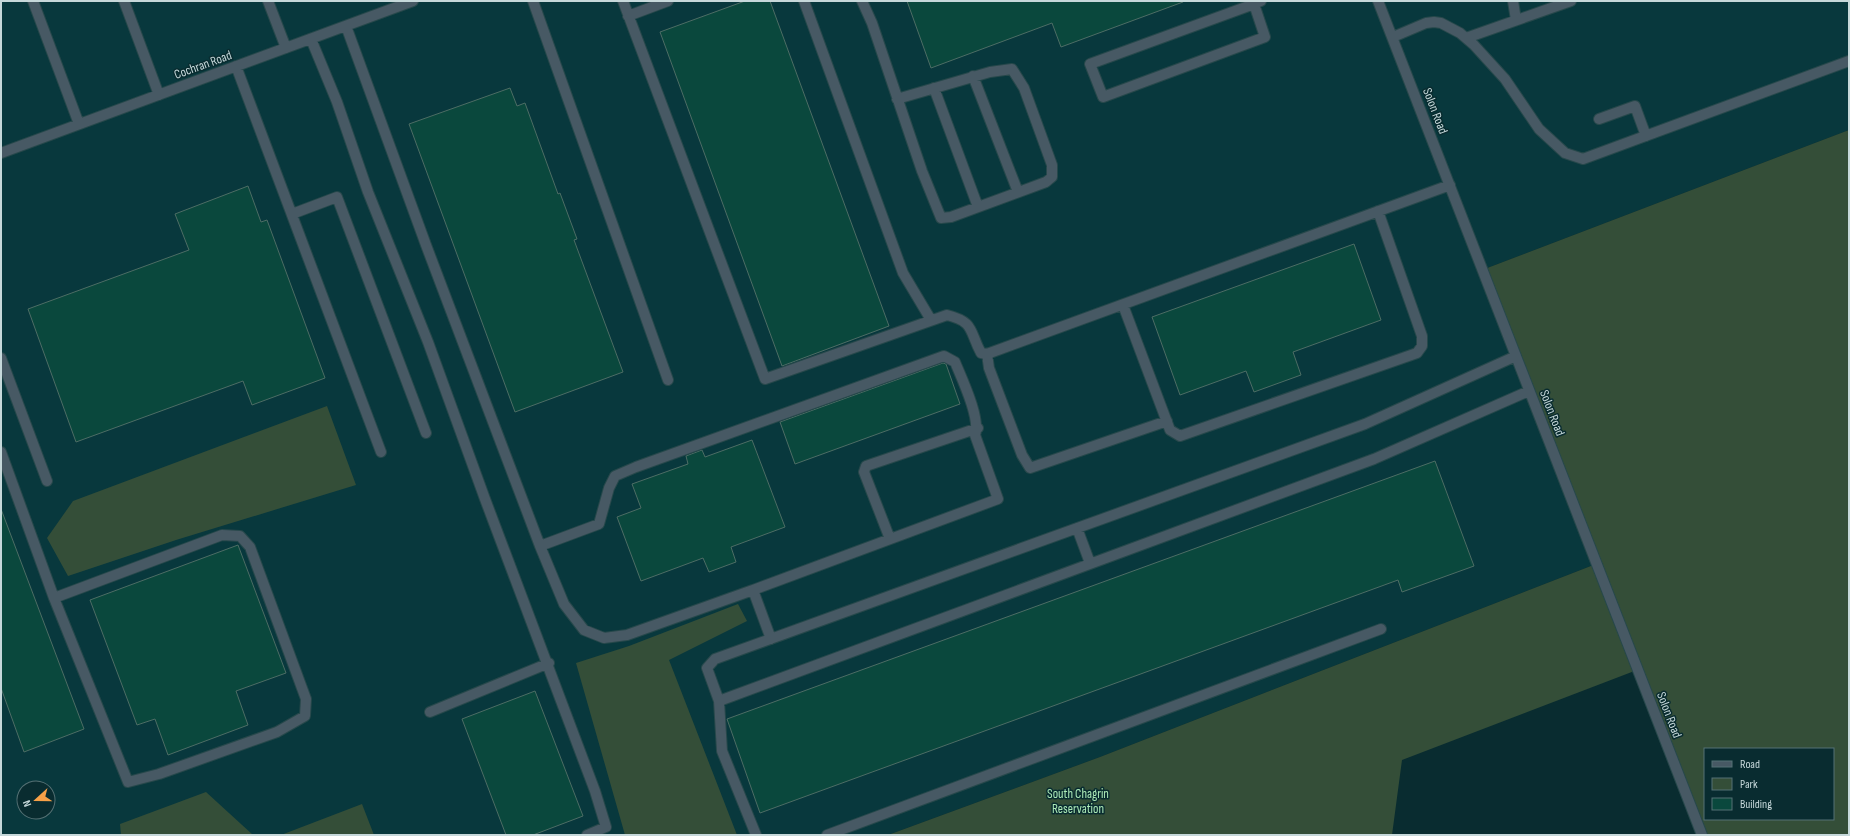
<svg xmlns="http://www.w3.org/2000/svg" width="1850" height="836" font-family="'Sofia Sans Condensed',sans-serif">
  <rect width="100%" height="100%" fill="#092c30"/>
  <path fill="#08383d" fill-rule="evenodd" d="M1,1H1849V130L1482,270L1596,564L1100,757L888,835H1ZM24,788H48V812H24Z"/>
  <path fill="#344e38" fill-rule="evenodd" d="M1849,130V835H1702L1637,670L1402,760L1392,835H888L1100,757L1596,564L1482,270ZM1705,749H1833V819H1705Z
    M327,406L356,485L176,540L68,576L47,538L73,501Z
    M738,604L747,621L669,660L737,835H625L576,663L629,646Z
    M206,792L253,835H121L120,824Z
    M362,804L374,835H281Z"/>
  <path fill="#0a483d" stroke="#4d6d65" d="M745,1H770L889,326L782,366L660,32Z
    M907,1H1182L1183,2L1061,47L1052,23L931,68Z
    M510,88L517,106L525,103L558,194L560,193L577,239L574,240L623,372L515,412L409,124Z
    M248,186L261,222L267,220L325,378L252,405L243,381L76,442L28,309L189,250L175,214Z
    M1354,244L1381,320L1293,352L1301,375L1254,392L1246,371L1180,395L1152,317Z
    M943,363L946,364L960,404L795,464L780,422Z
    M752,440L785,527L731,547L736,562L709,572L703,558L641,581L617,517L641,508L632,484L688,464L686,456L702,450L705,457Z
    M1435,461L1474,566L1402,592L1398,580L760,813L727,719Z
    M1,509L84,729L24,752L1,688Z
    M238,545L286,673L236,691L248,725L168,755L155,719L137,725L90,600Z
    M535,691L583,816L533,835H506L462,719Z"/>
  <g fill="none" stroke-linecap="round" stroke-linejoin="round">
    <defs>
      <path id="minor" d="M33,1L79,124
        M124,1L159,95
        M268,1L286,48
        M533,1L668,380
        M623,1L765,379L947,315C975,322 969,331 981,353L987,354L1450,185
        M804,1L903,273L931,320
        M862,1L872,23L922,171L941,218L951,217L1046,182L1052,177V165L1024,88L1012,69L990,72L897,99
        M1253,1L1265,37L1103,97L1090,64L1254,4L1261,1
        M1378,1L1702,835
        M1513,1L1516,20
        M628,16L668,1
        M346,26L426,245L540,546
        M1393,37L1426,23L1434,22L1441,23L1460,33L1474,45L1505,79L1539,129L1565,153L1583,159L1849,61
        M1466,38L1571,1
        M311,39L337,102L368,192L428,342L485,499L595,791L606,827L587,835
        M236,66L381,452
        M973,76L1018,192
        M934,88L978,207
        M1599,119L1635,106L1646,136
        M1,153L413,1
        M292,214L337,197L426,433
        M1123,305L1170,430L1180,436L1417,353L1422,346V336L1378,211
        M987,354L989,368L1022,455L1030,468L1167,421
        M1516,356L1365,424L715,659L707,668L719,701L1374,459L1529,391
        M1,358L47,481
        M1,452L54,598L128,782L159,774L277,732L305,716L306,699L250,547L240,536L222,535L54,598
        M1077,528L1090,563
        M890,539L864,472L866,466L978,428
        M753,590L627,635L604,638L584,630L564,604L540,546L599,524L609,488L615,476L636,467L944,356L955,362C962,379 981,419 975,435L998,499L753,590L771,639
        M719,701L722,751L756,835
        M430,712L549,663
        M827,835L1381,629"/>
    </defs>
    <use href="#minor" stroke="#27484b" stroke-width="12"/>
    <use href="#minor" stroke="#475964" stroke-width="10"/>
  </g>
  <g text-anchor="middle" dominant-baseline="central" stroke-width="3" stroke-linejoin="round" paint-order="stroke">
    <g font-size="13" fill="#c6d8da" stroke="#092c30">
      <text transform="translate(203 65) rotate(-20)">Cochran Road</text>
      <text transform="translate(1435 111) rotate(69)">Solon Road</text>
      <text transform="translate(1552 413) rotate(69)">Solon Road</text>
      <text transform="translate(1669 715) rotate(69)">Solon Road</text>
    </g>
    <g font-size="13" fill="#adeab8" stroke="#092c30">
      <text x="1078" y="794">South Chagrin<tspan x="1078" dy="15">Reservation</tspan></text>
    </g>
  </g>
  <rect width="1850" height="836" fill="none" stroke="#c6d8da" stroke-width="4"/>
  <rect x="1704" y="748" width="130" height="72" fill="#092c30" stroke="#557174"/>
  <rect x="1712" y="761" width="20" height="6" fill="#475964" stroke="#557174"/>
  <text x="1740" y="768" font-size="12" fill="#c6d8da">Road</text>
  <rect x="1712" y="778" width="20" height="12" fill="#344e38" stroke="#557174"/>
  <text x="1740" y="788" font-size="12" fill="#c6d8da">Park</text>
  <rect x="1712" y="798" width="20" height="12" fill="#0a483d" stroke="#557174"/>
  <text x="1740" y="808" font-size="12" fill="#c6d8da">Building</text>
  <g transform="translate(36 800) rotate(249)"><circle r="19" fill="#092c30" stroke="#557174"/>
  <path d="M0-3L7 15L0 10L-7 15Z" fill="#f7a148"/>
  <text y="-6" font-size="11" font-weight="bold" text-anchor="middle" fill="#c6d8da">N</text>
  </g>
</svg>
